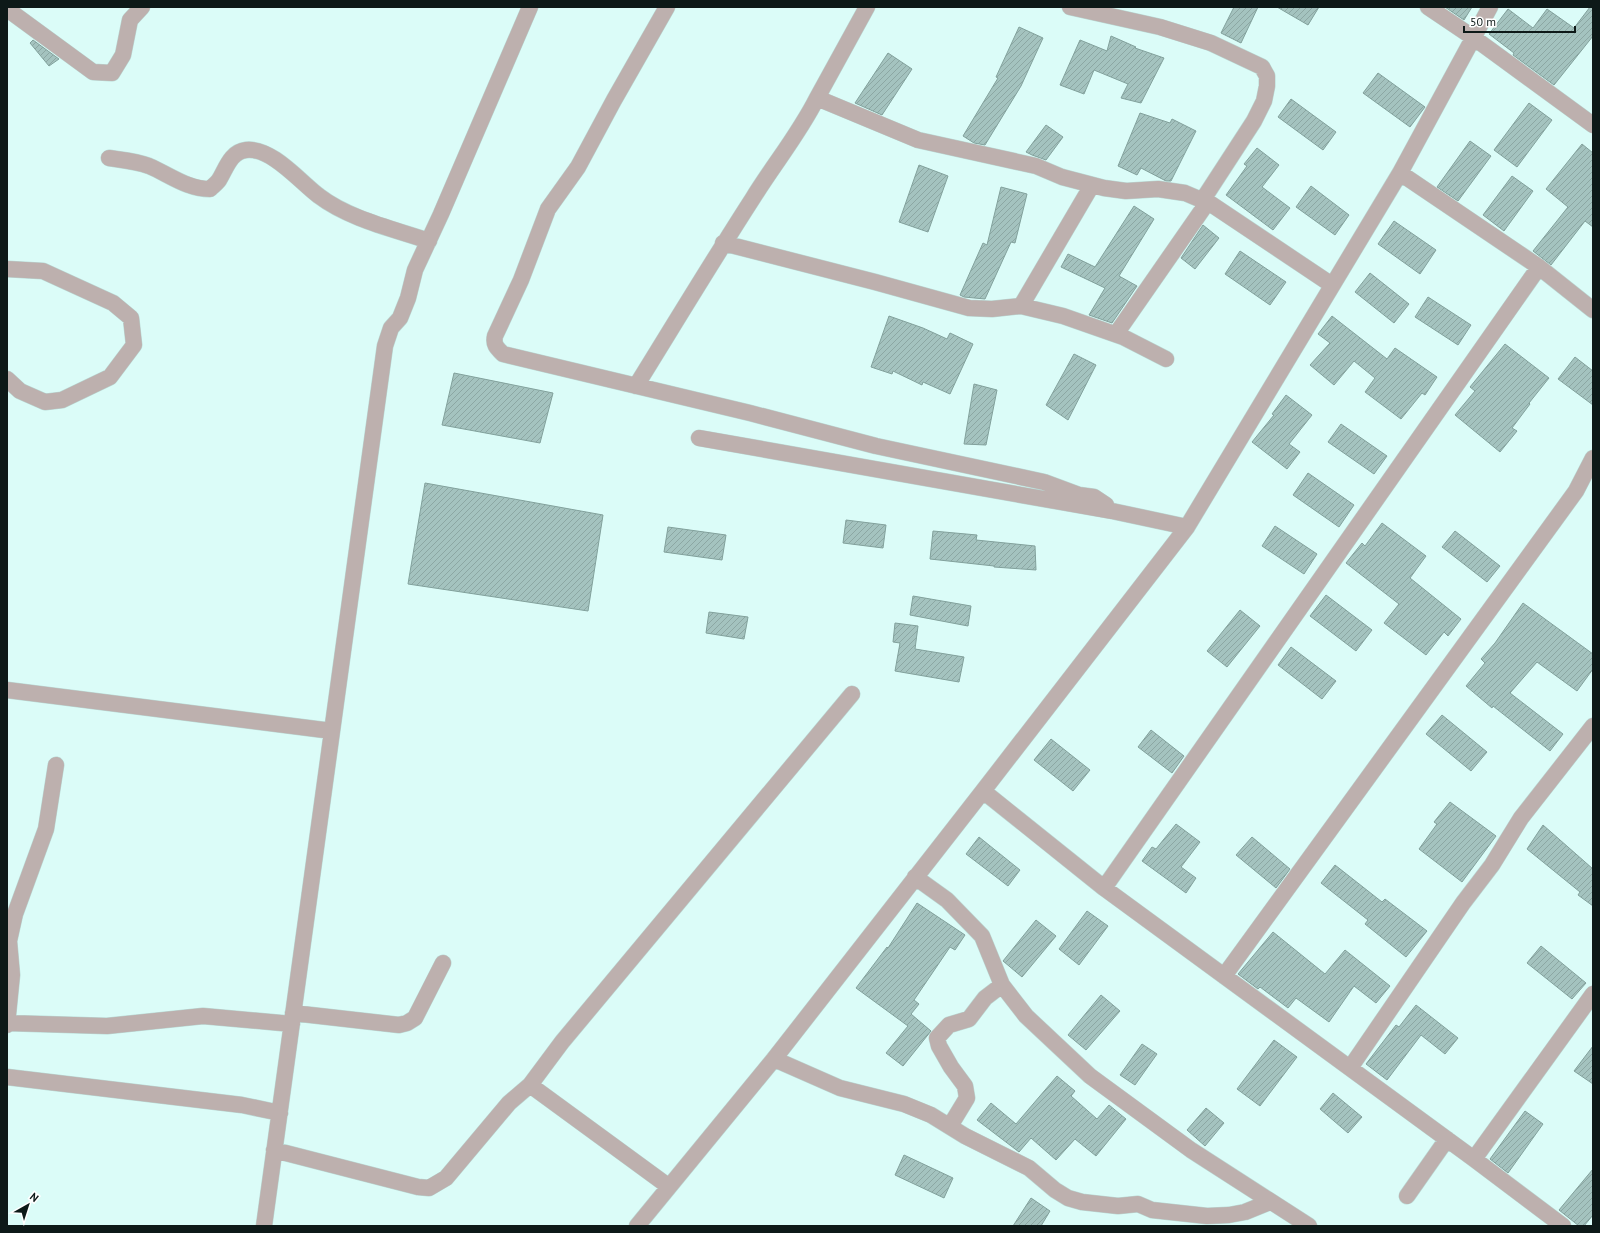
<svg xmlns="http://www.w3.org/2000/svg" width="1600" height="1233" font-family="'PT Sans',sans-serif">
  <defs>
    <pattern id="building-hatch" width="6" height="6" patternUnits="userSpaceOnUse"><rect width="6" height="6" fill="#a4c3bf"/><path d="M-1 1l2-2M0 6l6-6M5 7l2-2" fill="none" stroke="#8ca7a3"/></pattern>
  </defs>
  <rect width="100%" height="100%" fill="#dbfcf8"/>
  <path fill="url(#building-hatch)" stroke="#82a19c" d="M1234,7H1258L1241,43L1221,33Z
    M1277,7H1319L1308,25Z
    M1445,7H1472L1464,20Z
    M1590,7H1593V36L1554,85L1513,55L1514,53L1489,34L1508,9L1533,28L1547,9L1574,28Z
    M1019,27L1043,38L1021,86L985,145L974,143L963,136L998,78L996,77Z
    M1111,36L1136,47L1135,48L1164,58L1141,103L1121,98L1128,84L1094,70L1084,94L1060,85L1080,40L1107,51Z
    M33,40L59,59L49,66L30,43Z
    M888,53L912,69L882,115L855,103Z
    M1378,73L1425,107L1410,127L1363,93Z
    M1291,99L1336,132L1323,150L1278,117Z
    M1529,103L1552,120L1517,167L1494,150Z
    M1140,113L1170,123L1172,119L1196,131L1171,181H1166L1141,168L1137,175L1118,166Z
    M1046,125L1063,137L1046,160L1032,155L1026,152Z
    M1470,141L1491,156L1458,201L1437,187Z
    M1582,144L1593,153V227L1585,221L1551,265L1533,251L1568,207L1546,189Z
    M1257,148L1279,165L1262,187L1290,208L1273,230L1226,195L1247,166L1244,164Z
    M919,165L948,176L928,232L899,222Z
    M1512,176L1533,191L1504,231L1483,215Z
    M1311,186L1349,215L1335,235L1296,207Z
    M1001,187L1027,194L1015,243L1011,242L985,299L964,297L960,295L983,243L987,245Z
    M1134,206L1154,219L1119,276L1137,286L1112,323L1089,315L1105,288L1061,267L1068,254L1095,267Z
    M1394,221L1436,250L1420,274L1378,244Z
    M1203,225L1219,238L1195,269L1181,258Z
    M1240,251L1286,282L1270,305L1225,274Z
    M1370,273L1409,304L1394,323L1355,292Z
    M1428,297L1471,325L1458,345L1415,317Z
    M889,316L923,328L947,339L950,333L973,344L950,394L923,382L922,385L893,371L892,374L871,367Z
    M1332,316L1387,359L1395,348L1437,377L1425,395L1422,393L1401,419L1365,392L1375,378L1354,361L1334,385L1310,365L1330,343L1318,334Z
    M1505,344L1549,378L1529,403L1530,404L1512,428L1517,431L1500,452L1455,415L1475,391L1470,387Z
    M1074,354L1096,365L1068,420L1046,405Z
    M1575,357L1593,371V405L1558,379Z
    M454,373L553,393L540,443L442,425Z
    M974,384L997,390L986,445L964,444Z
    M1286,395L1312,415L1289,444L1300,452L1287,469L1252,442L1274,415L1272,414Z
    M1341,424L1387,456L1374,474L1328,442Z
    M1308,473L1354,505L1339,527L1293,495Z
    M425,483L603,515L588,611L408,584Z
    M846,520L886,525L883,548L843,543Z
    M1382,523L1426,556L1410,578L1461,619L1448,636L1444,632L1426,655L1384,623L1399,604L1346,563L1362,543L1365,546Z
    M1275,526L1317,554L1304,574L1262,546Z
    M668,527L726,535L722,560L664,552Z
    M933,531L977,535L976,540L1035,546L1036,570L994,567V566L930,559Z
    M1455,531L1500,566L1487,582L1442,547Z
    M1326,595L1372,630L1356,651L1310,616Z
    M913,596L971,606L968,626L910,615Z
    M1523,603L1593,654V669L1577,691L1537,662L1510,693L1563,734L1550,751L1493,706L1492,708L1466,686L1485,663L1481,659L1495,643Z
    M1240,610L1260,626L1227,667L1207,651Z
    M709,612L748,617L744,639L706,633Z
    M895,623L918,626L915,649L964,657L959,682L895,671L900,643L893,642Z
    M1291,647L1336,681L1322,699L1278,665Z
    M1442,715L1487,752L1471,771L1426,734Z
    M1151,730L1184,756L1172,773L1138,747Z
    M1051,739L1090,770L1073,791L1034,760Z
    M1450,802L1496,836L1462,882L1419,849L1437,824L1434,822Z
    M1176,824L1200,842L1181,867L1196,878L1186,893L1142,861L1152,847L1156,849Z
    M1543,825L1593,869V906L1578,895L1580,892L1527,849Z
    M979,837L1020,870L1008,886L966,854Z
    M1252,837L1290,869L1276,888L1236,855Z
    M1335,865L1382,902L1385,899L1427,931L1406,957L1365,924L1368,920L1321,883Z
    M917,903L965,935L955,950L950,947L914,1000L919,1004L911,1014L931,1031L903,1066L886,1053L908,1026L856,988L887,947L888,948Z
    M1087,911L1108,926L1079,965L1059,949Z
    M1036,920L1056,936L1022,977L1003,961Z
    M1273,932L1325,974L1345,950L1390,986L1376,1003L1354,986L1329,1022L1296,998L1288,1008L1260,987L1258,989L1238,974Z
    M1541,946L1586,983L1572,999L1527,963Z
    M1101,995L1120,1011L1086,1050L1068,1035Z
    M1416,1005L1458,1038L1445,1054L1421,1035L1387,1080L1366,1064L1396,1025L1399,1027Z
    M1274,1040L1297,1057L1260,1106L1237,1089Z
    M1142,1044L1157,1054L1135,1085L1120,1075Z
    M1593,1046V1084L1574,1071Z
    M1057,1076L1075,1091L1071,1096L1097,1119L1109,1105L1126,1119L1096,1156L1075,1139L1056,1160L1031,1138L1019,1152L977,1120L991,1103L1016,1124Z
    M1333,1093L1362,1117L1348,1133L1320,1109Z
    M1206,1108L1224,1123L1205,1146L1187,1130Z
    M1525,1111L1543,1124L1508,1173L1490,1159Z
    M904,1155L953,1178L944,1198L895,1175Z
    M1593,1169V1215L1584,1226H1579L1559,1210Z
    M1031,1198L1050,1211L1041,1226H1013Z"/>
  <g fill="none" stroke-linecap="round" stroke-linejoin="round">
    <defs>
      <path id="minor" d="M667,7L614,100L578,167L548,209L521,280L495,336C493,345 497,348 503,354L750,413L876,446L1044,482L1079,495L1094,497L1106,505L1108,510
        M867,7L817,98L918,140L1036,166L1062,177L1104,188L1126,191L1158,189L1185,193L1211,204L1332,285
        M1070,7L1160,27L1211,43L1262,67L1267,76V86L1264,101L1254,121L1202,201
        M1428,7L1474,38L1593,125
        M7,9L93,72L112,73L123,55L130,20L142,7
        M109,158C122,160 136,161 149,166C170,175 187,189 210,189C213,186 217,183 219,180C226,169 230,152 246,150C272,147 301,183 319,196C349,219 394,229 429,241
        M1400,173L1539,267L1593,310
        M723,243L875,282L969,308L992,309L1021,306L1092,185
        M7,269L43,271L113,303L131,318L134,345L110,377L62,400L45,402L20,391L7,379
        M1021,306L1063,316L1123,337L1166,359
        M1116,334L1207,203
        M636,386C675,323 713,260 753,198C774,164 799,134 817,98
        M699,438L1112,511L1187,527
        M7,690L332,731
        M983,791L1104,888L1474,1159L1563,1226
        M915,877L947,900L982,936L1002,985L1026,1016L1090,1076L1191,1150L1309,1226
        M1104,888L1539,267
        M1224,976L1576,491L1593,458
        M293,1013L399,1025L407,1023L415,1018L443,963
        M7,1023L107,1026L203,1016L292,1024
        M7,1025L12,975L9,941L15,914L46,829L56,765
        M774,1059L840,1088L904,1104L931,1115L965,1136L1029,1168L1055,1190L1068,1198L1082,1202L1118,1206L1138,1204L1152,1210L1207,1216L1229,1215L1245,1212L1270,1202
        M1350,1068L1463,903L1492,865L1521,818L1593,726
        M7,1077L242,1105L280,1113
        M530,1085L668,1186
        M950,1126L967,1098L965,1086L951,1067L939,1046L937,1038L949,1025L969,1019L985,998L1002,985
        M274,1150L418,1187L429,1188L446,1178L509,1103L530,1085L562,1042L852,694
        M1474,1159L1593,994
        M1407,1196L1447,1139
        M264,1226L385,346L391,328L400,318L408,298L415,270L441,214L530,7
        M637,1226L774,1059L983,791L1187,527L1400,173L1490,7"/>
    </defs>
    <use href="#minor" stroke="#bad8d4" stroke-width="17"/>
    <use href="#minor" stroke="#bdb0ae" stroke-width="16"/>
  </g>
  <rect width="1600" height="1233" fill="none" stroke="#0d1918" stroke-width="16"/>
  <g transform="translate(28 1205) rotate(39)" stroke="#ffffff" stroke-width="3" paint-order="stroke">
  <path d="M0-3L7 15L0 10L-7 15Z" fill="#0d1918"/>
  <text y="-6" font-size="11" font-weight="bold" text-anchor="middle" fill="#0d1918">N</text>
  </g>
  <path d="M1464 26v6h111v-6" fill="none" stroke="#0d1918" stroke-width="2"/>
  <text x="1470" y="26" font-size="12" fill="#0d1918" stroke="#ffffff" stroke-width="3" paint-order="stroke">50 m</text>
</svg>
